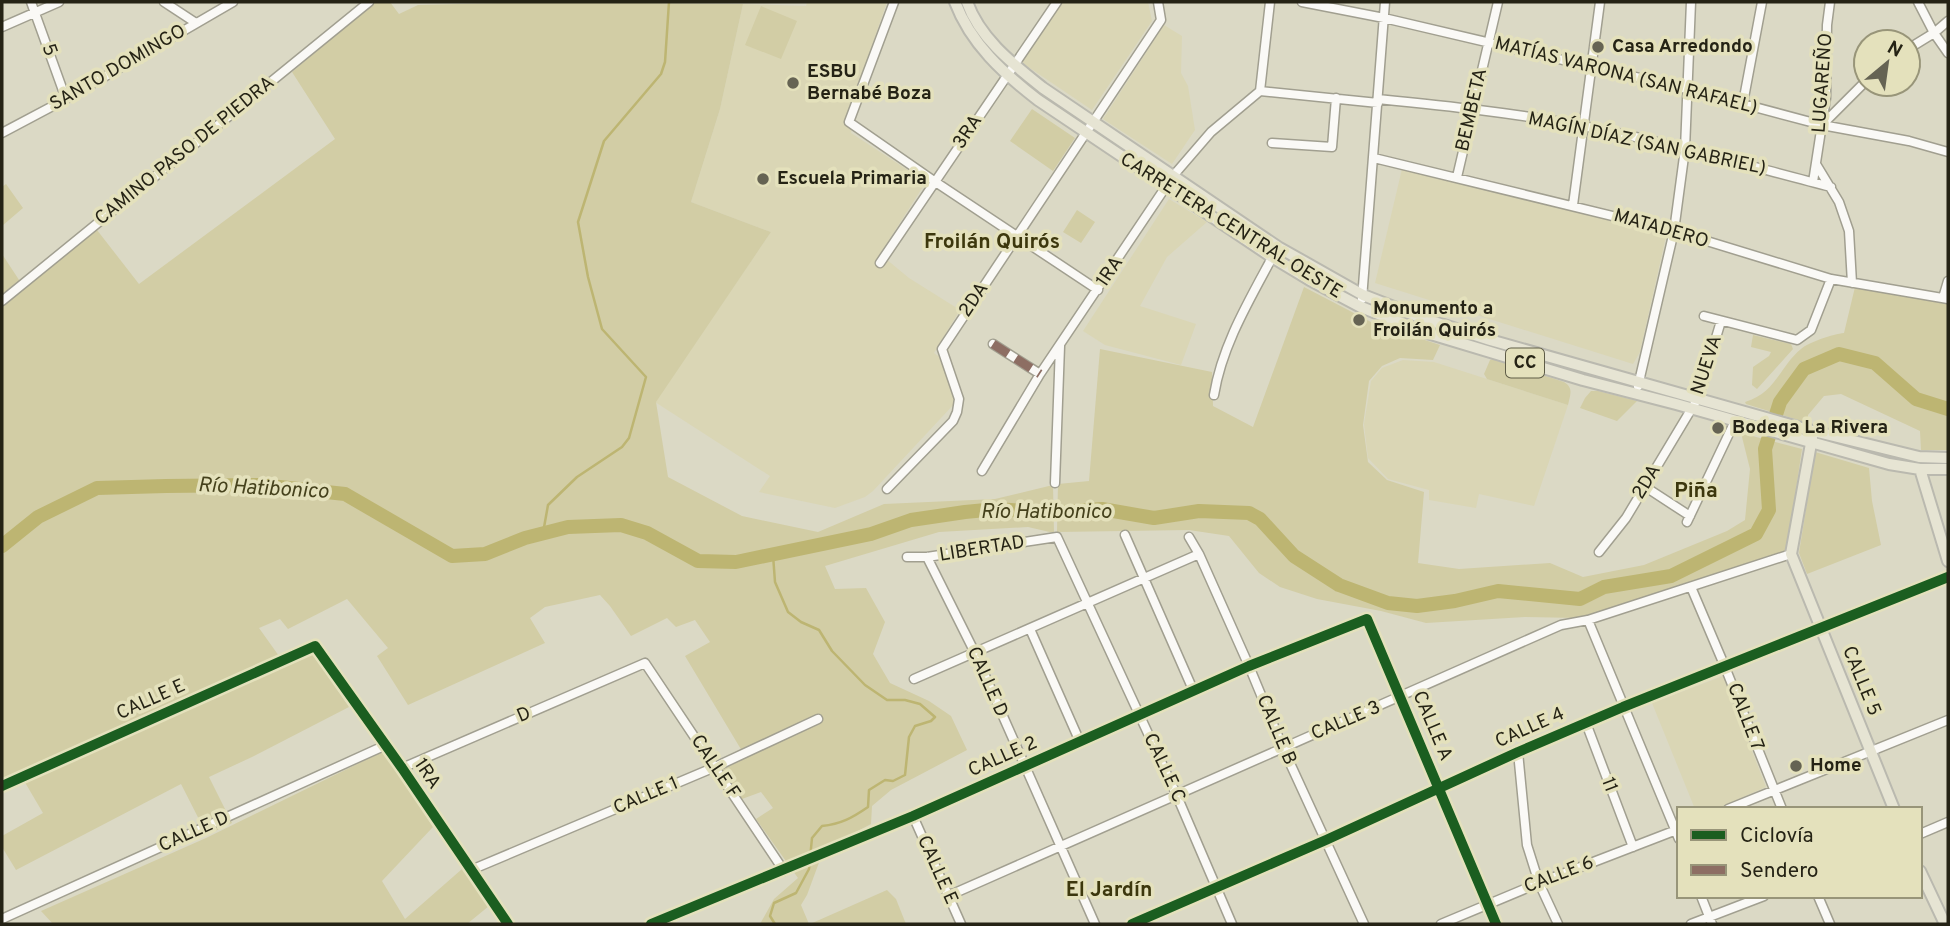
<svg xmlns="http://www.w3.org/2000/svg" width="1950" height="926" font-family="Overpass,sans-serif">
  <rect width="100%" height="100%" fill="#dbd9c5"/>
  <path fill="#dad6b5" d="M807,2H887L868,57L848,121L852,127L851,133L926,182L880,254L909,278L960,310L934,353L941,358L955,403L873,491L865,497L835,508L759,492L770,476L655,402L771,232L691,202L720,109L743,4L806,6Z
    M1062,2H1148L1152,21L1092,110L1021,62Z
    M1164,25L1182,36L1181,73L1188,86L1195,130L1172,164L1103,119Z
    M1402,169L1667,232L1640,352L1633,364L1375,283Z
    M1169,199L1207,222L1167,257L1140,306L1196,324L1181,365L1105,345L1083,331Z
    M1403,360L1434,362L1568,405L1534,506L1479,494L1476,508L1429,500V490L1388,479L1368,458L1364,424L1371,381L1382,368Z
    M1723,676L1766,787L1716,809H1695L1652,703Z"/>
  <path fill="#d2cda5" d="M375,2H390L399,14L418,5L541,2L743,4L720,109L691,202L771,232L656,402L668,477L742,516L818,532L884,504L995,499L1053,485L1054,533L1028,527L939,532L825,566L835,589L866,588L885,622L873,654L890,683L929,701L951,716L967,750L891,790L872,806L871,824L824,849L807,895L801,905L809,924H760L774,899L798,878L756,819L773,808L761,792L742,799L721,769L745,756L685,656L710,642L695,620L676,627L667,618L631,636L610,606L600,595L545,607L530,618L545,643L408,705L377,656L388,648L347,599L288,629L280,619L259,628L284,663L312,653L349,707L252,757L209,777L232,823L207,835L181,784L16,870L2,847V836L43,813L20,774L2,783V254L23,286L97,230L139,284L335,139L292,72Z
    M761,6L797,21L781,59L745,45Z
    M1032,109L1075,138L1053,171L1010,141Z
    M6,184L23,208L2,226V187Z
    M1077,210L1095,222L1081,243L1063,232Z
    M1304,287L1373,323L1440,345L1433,360L1400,358L1382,366L1369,381L1363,425L1368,462L1387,480L1424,492L1418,563L1459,569L1550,563L1583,577L1644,565L1727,531L1745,520L1750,469L1741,433L1802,449L1787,550L1691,586L1580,618L1525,617L1426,623L1381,611L1317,599L1280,587L1259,573L1229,536L1189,530L1057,532L1058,484L1089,481L1100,349L1212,372L1213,406L1253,427Z
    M1855,287L1948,303V450H1921L1920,431L1841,394L1824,396L1808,415V423L1746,404L1745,402C1776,393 1780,366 1801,349C1809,342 1833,334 1844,333Z
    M1753,335L1791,344L1793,349L1757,389L1752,385L1753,367L1769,356L1771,352L1751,347Z
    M1493,359L1564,382C1574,388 1570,395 1568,405L1487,379L1484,374L1490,360Z
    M1591,391H1598L1637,401L1617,421L1580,408L1585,398Z
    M1815,452L1869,468L1872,501L1881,545L1807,574L1799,553Z
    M384,751L433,827L382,881L405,919L462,869L489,906L467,924H53L41,911L206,838Z
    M887,890L896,899L906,924H810Z"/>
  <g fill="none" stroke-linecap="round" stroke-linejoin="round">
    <path stroke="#bdb572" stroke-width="2.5" d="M543,533L548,505L577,477L622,447L629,438L646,377L602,329L588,277L578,222L604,141L661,74L665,62L669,2
      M773,555L775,582L788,612L801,622L819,630L832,651L865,685L887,700H905L920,704L935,717L931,721L915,726L909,737L905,775L893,781L885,780L869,790L868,807C852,818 841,824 822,826L812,838L809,869L796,893L774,903L770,916L775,924"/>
    <path stroke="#bdb572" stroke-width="14" d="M2,546L38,517L97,488L166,486L261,485L345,494L452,556L485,554L525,538L568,527L621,525L647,533L698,561L736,562L871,534L911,520L965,512L996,509L1052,513L1102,509L1154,518L1199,511L1249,513L1260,519L1294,556L1339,585L1388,603L1417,606L1455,601L1498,591L1580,599L1604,587L1671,576L1756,534L1769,510L1765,449L1780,402L1804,369L1839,354L1875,363L1916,399L1948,409"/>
    <defs>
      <path id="minor" d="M31,2L66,99
        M164,2L196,23
        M894,2L849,122L934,181L1098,290
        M1302,2L1384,18L1687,89L1822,125L1909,141L1948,152
        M1918,2L1934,33L1948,53
        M2,27L59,2
        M1908,49L1934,33L1948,21
        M1260,91L1378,103
        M1260,91L1270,2
        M1378,99C1447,106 1515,113 1583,126C1667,142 1749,166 1831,187
        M1743,103L1762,2
        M1822,125L1866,81
        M2,133L66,99L233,2
        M1272,143L1332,147L1336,98
        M1374,158L1674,231L1831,279L1948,299
        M1816,164L1839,202L1849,231L1852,283
        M1457,177L1498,2
        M1813,182L1826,98L1827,25L1830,2
        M1573,205L1600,2
        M880,263L1057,2
        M1943,298L1948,281
        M1362,299L1385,2
        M2,301L369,2
        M1704,316L1797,340L1811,330L1831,279
        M993,344L1040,374
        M1638,386L1674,231L1685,149L1691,2
        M1214,395C1222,345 1250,299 1274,254
        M982,471L1040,374L1173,176L1211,132L1260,91
        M1055,483L1060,346
        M1644,486L1690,516
        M887,489L953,421L957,412L959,399L942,349L1161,20L1158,2
        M1687,522L1735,421
        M1125,535L1194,692
        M1189,537L1199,554L1249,666L1283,748L1364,924
        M1599,552L1626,518L1698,398L1721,321
        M907,557H927L1057,537L1177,796L1232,924
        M927,557L975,653L1095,924
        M1691,587L1725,667L1782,809
        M1588,620L1679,839
        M1030,629L1080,742
        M914,679L1199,554
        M1586,723L1633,847
        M1518,752L1527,845L1539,883L1558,924
        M402,768L645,663L784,871
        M2,786L315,646L402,768L508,924
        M1728,809L1948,720
        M913,816L961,924
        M1920,834L1948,822
        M471,870L715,767L818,719
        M948,896L1561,625L1588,620L1791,554
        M1701,896L1712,924
        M1818,896L1830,924
        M2,919L386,745
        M651,924L913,816L1249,666L1367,619L1496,924
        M1132,924L1326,840L1518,752L1623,707L1948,577
        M1441,924L1539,883L1679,829
        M1691,924L1764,896"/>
      <path id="major" d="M955,2C971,44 1003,73 1038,100L1272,257L1310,280L1361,307L1424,332L1583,380L1676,404L1889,464L1920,469H1948
        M967,2C980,39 1013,64 1043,88L1278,247L1363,295L1422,318L1490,340L1805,429L1919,457L1948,458
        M1812,438L1791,554L1894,809
        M1920,469L1948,561
        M1920,871L1945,924"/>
    </defs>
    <use href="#minor" stroke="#a19f90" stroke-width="11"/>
    <use href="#major" stroke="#bab9af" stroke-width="14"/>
    <use href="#minor" stroke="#faf9f6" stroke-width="8"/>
    <use href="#major" stroke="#e6e4d3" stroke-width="10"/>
    <path stroke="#8d6e63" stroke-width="9" stroke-dasharray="18 9" stroke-linecap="butt" d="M993,344L1040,374"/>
    <defs>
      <path id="cycleway" d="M2,786L315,646L402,768L508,924
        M651,924L913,816L1249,666L1367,619L1496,924
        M1132,924L1326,840L1518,752L1623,707L1948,577"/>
    </defs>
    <use href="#cycleway" stroke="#e4e1bc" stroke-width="15"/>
    <use href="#cycleway" stroke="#1b5e20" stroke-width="10"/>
  </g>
  <g fill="#656353" stroke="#e4e1bc" stroke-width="2.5">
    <circle cx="1598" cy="47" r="7"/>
    <circle cx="793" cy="83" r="7"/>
    <circle cx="763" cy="179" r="7"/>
    <circle cx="1359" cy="320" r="7"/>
    <circle cx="1718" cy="428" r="7"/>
    <circle cx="1796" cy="766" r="7"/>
  </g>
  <g text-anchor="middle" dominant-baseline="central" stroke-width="7" stroke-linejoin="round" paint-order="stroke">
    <rect fill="#e4e1bc" stroke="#5e5c47" stroke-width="2" x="1506" y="348.5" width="38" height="29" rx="5"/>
    <g font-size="18" font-weight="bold" fill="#252315">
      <text x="1525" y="363">CC</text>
    </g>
    <g font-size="19" font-weight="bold" fill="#252315" stroke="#e4e1bc" text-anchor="start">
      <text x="1612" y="47">Casa Arredondo</text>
      <text x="807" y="72">ESBU<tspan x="807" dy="22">Bernabé Boza</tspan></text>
      <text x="777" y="179">Escuela Primaria</text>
      <text x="1373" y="309">Monumento a<tspan x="1373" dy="22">Froilán Quirós</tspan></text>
      <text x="1732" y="428">Bodega La Rivera</text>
      <text x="1810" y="766">Home</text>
    </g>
    <g font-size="19" fill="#252315" stroke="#e4e1bc">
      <text transform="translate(49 50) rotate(70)">5</text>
      <text transform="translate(118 68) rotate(-30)">SANTO DOMINGO</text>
      <text transform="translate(1626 76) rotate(14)">MATÍAS VARONA (SAN RAFAEL)</text>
      <text transform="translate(1823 83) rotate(-86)">LUGAREÑO</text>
      <text transform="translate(1472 110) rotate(-77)">BEMBETA</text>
      <text transform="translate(968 132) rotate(-56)">3RA</text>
      <text transform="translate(1647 144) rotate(12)">MAGÍN DÍAZ (SAN GABRIEL)</text>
      <text transform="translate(185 151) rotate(-39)">CAMINO PASO DE PIEDRA</text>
      <text transform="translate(1231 226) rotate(32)">CARRETERA CENTRAL OESTE</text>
      <text transform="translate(1661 229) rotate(16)">MATADERO</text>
      <text transform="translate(1110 272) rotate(-56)">1RA</text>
      <text transform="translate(974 300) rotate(-56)">2DA</text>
      <text transform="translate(1707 365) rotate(-72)">NUEVA</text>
      <text transform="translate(1647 482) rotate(-59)">2DA</text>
      <text transform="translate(982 549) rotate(-9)">LIBERTAD</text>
      <text transform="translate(1861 681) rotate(68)">CALLE 5</text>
      <text transform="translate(987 682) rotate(66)">CALLE D</text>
      <text transform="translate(151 700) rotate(-24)">CALLE E</text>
      <text transform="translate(524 715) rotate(-23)">D</text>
      <text transform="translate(1745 717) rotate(69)">CALLE 7</text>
      <text transform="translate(1346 721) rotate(-23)">CALLE 3</text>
      <text transform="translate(1432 726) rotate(67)">CALLE A</text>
      <text transform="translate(1530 728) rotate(-24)">CALLE 4</text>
      <text transform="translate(1276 730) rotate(67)">CALLE B</text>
      <text transform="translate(1003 757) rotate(-24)">CALLE 2</text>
      <text transform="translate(715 767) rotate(56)">CALLE F</text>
      <text transform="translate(1164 768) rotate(65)">CALLE C</text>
      <text transform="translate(427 774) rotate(56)">1RA</text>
      <text transform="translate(1609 785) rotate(69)">11</text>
      <text transform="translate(646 796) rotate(-23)">CALLE 1</text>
      <text transform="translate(194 832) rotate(-24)">CALLE D</text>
      <text transform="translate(937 870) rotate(66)">CALLE E</text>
      <text transform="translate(1559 875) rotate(-21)">CALLE 6</text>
    </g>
    <g font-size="21" font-weight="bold" fill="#3c370d" stroke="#e4e1bc">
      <text x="992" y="242">Froilán Quirós</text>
      <text x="1696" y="491">Piña</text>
      <text x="1109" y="890">El Jardín</text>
    </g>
    <g font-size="21" font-style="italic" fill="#45411c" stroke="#e4e1bc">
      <text transform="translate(263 489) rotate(3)">Río Hatibonico</text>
      <text x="1046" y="512">Río Hatibonico</text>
    </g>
  </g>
  <rect width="1950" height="926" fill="none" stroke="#252315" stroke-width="7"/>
  <rect x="1677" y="807" width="245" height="91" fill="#e4e1bc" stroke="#989579" stroke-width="2"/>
  <rect x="1691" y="830" width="35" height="10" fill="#1b5e20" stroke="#989579" stroke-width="2"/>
  <text x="1740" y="842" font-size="21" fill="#252315">Ciclovía</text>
  <rect x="1691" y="865" width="35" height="10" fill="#8d6e63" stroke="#989579" stroke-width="2"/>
  <text x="1740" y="877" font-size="21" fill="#252315">Sendero</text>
  <g transform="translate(1887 63) rotate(29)"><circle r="33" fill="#e4e1bc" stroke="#989579" stroke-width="2"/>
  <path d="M0-5L12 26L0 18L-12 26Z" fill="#656353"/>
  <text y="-10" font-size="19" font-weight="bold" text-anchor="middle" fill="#252315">N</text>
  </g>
</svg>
